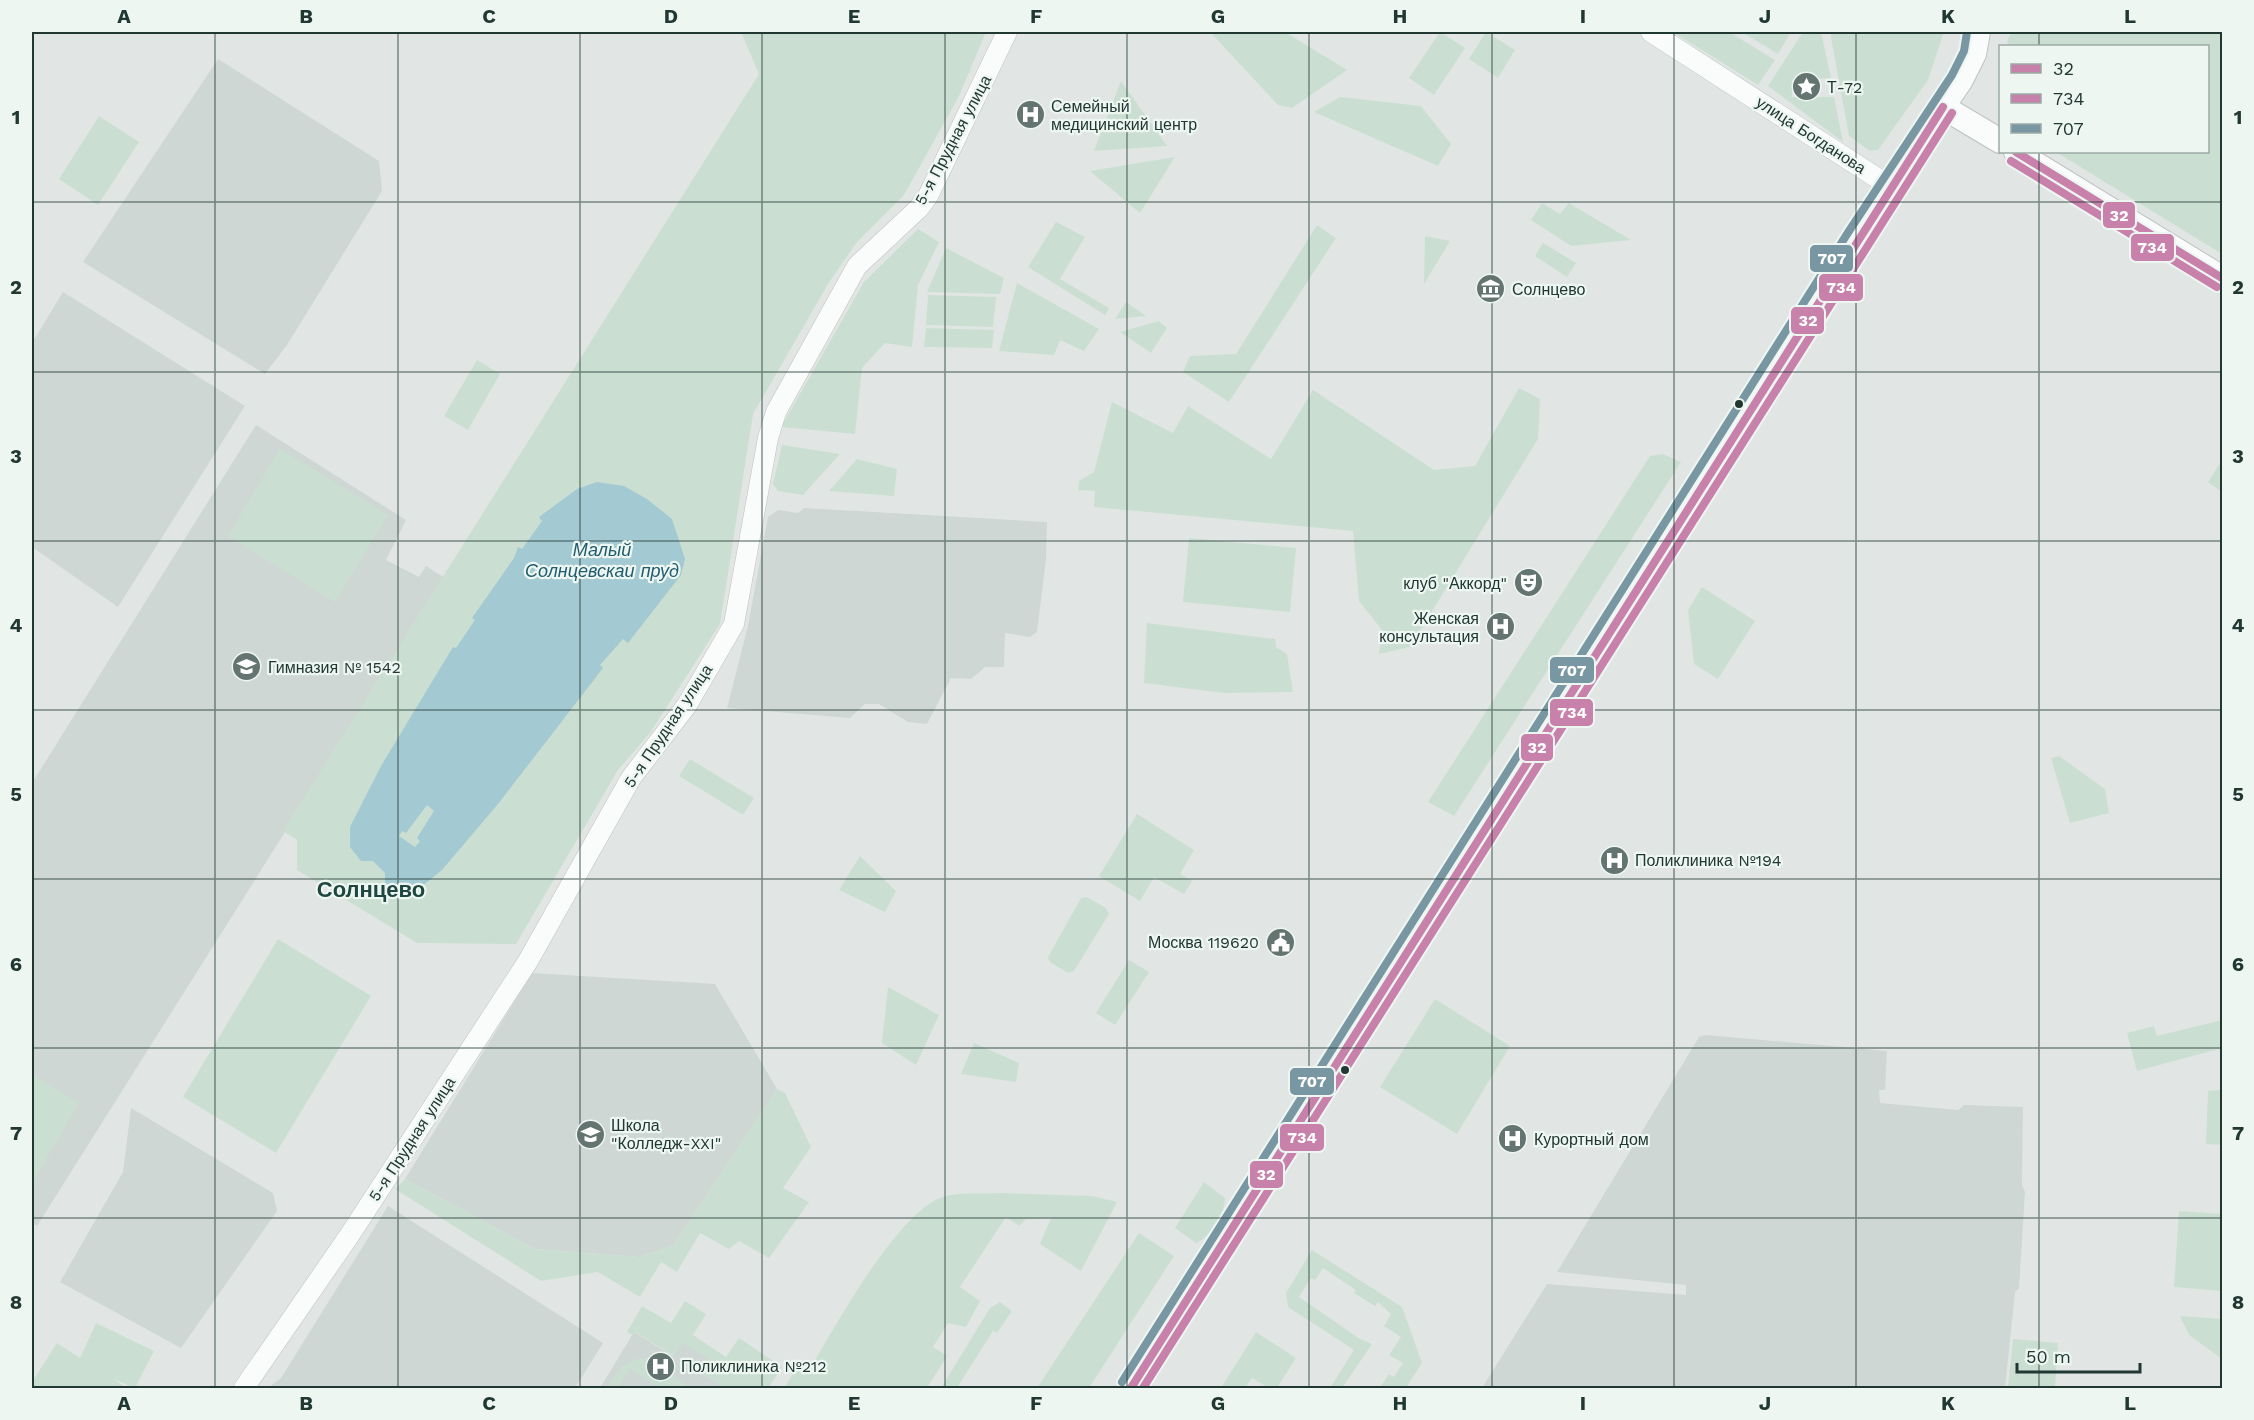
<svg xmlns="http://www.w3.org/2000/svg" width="2254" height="1420" font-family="'Work Sans',sans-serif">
  <rect width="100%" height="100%" fill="#e1e6e4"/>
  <path fill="#ced7d4" d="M218,59L379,161L382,191L287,345L265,374L83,262Z
    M63,292L245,406L118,607L32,547V343Z
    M256,425L406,520L386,560L419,577L426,566L445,578L37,1226L32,1222V783Z
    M804,508L1047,522L1046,559L1037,632L1030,637L1005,633L1004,667H985L971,679L951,678L927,724L908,722L879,704H865L850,718L727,708L748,626L768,517L778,510L798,513Z
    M532,973L715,984L777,1089L674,1245L639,1257L535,1249L405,1179Z
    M1706,1035L1887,1051L1885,1090H1879L1880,1103L1958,1110L1964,1105L2023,1107L2022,1185L2025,1192L2019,1288L2015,1292L2005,1388H1482L1547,1284L1686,1295V1285L1557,1272L1699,1037Z
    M131,1108L273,1193L277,1211L181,1348L60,1282L123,1172Z
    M388,1206L603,1343L575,1388H268L281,1378Z
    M634,1332L673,1356L682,1342L710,1359L701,1373L727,1388H600Z"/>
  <path fill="#cadfd2" d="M741,32H986L959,96L904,195L857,242L828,284L753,414L720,624L650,733L618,770L516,944L417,943L297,870V840L283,831L759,74Z
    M1210,32H1285L1347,70L1292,108L1278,105Z
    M1440,32L1465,48L1434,95L1409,78Z
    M1486,32L1515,50L1498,78L1469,59Z
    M1673,32H1729L1775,60L1758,85Z
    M1742,32H1791L1778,54Z
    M1803,32H1821L1831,78L1792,80V97H1834L1843,142L1768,86Z
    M1830,32H1944L1928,80L1878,150L1870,151L1849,136Z
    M2011,32H2222V254L2056,152H2208V46H2010L2007,42Z
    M1121,81L1167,146L1094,151Z
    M1340,97L1421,106L1451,144L1438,166L1314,112Z
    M99,116L139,142L98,205L59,179Z
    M1175,157L1140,213L1090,171Z
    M1542,203L1560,214L1569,203L1631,240L1571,246L1531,220Z
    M1056,222L1085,237L1060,279L1109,308L1105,315L1028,267Z
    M1317,225L1336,238L1229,402L1183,372L1190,356L1236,354Z
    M918,229L939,242L918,285L912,347L885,343L862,368L855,434L781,427L864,282Z
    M1425,236L1450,241L1424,284Z
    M1543,243L1576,263L1567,277L1535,256Z
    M946,248L1004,278L1000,294L927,292Z
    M1017,283L1099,329L1084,351L1060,340L1054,355L999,351Z
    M928,295L996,297L993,327L926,325Z
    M1126,302L1146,316L1115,319Z
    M1159,321L1167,328L1151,353L1120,332Z
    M926,328L994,330L992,348L924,347Z
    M477,360L500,374L468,430L444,416Z
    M1519,388L1540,399L1538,439L1410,647L1379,654L1382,630L1359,601L1353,531L1094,507L1095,491L1078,490L1079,481L1094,472L1112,402L1173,433L1188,406L1271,459L1313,390L1434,470L1475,466Z
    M782,445L840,454L803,495L778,491L773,484Z
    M280,449L388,515L335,602L228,536Z
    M1663,454L1681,462L1454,816L1428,802L1650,456Z
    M857,459L897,469L894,496L829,491Z
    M2222,460V492L2208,482Z
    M1189,538L1296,548L1290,612L1183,602Z
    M1702,587L1755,621L1718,679L1694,664L1688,610Z
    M1147,623L1275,639L1276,647L1287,654L1293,692L1224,693L1144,683Z
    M2059,756L2105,789L2109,813L2070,823L2051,758Z
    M690,759L754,798L743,815L679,776Z
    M1137,814L1194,850L1180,874L1192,881L1184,894L1154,877L1140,901L1099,876Z
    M860,856L896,891L885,912L839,890Z
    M1087,897L1106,908L1109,914L1074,971L1068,973L1050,962L1048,957L1081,898Z
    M278,939L371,996L276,1153L183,1097Z
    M1129,960L1149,972L1115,1025L1096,1013Z
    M888,987L939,1015L916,1065L882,1043Z
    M1435,999L1510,1046L1457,1134L1380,1087Z
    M2222,1020V1048L2137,1071L2127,1033L2154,1026L2157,1036Z
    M974,1043L1019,1063L1016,1082L961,1074Z
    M32,1074L79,1103L32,1183Z
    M777,1089L785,1093L811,1147L783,1188L809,1202L769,1258L739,1241L729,1249L700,1233L677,1272L661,1262L640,1297L598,1272L541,1281L395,1189L405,1179L535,1249L639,1257L674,1245Z
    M2222,1090V1145L2206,1144L2208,1091Z
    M1204,1182L1225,1198C1225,1213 1210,1237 1196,1243L1175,1228Z
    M1001,1193L1092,1196L1117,1202L1081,1271L1040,1244L1051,1218L1026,1219L1019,1226L1006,1217L960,1287L980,1301L966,1327L948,1323L933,1347L947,1356L927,1388H784L797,1367L807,1374C832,1332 899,1207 946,1196C963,1192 984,1194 1001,1193Z
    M2179,1211L2222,1214V1291L2174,1287Z
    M1139,1233L1174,1256L1089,1388H1037Z
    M1312,1250L1402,1307L1422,1363L1406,1388L1381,1386L1389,1374L1394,1377L1403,1363L1389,1355L1401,1337L1384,1326L1391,1314L1378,1302L1375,1306L1354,1293L1356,1290L1323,1268L1315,1280L1311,1278L1299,1297L1360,1339L1372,1344L1342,1388H1330L1354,1350L1288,1307L1286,1293Z
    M685,1301L706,1314L693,1335L726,1357L739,1338L782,1367L768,1388H727L701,1373L709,1359L682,1342L674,1356L635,1332L632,1335L627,1332L642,1306L671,1323Z
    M1000,1302L1012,1311L997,1333L993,1331L957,1388H941L990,1308Z
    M2180,1316L2222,1319V1359L2189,1335Z
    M96,1323L154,1351L135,1388L113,1379L127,1388H32V1382L57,1343L80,1358Z
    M1256,1332L1296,1358L1277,1388H1269L1252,1378L1245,1388H1221Z
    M2013,1339L2058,1343L2055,1388H2008Z
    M645,1358L690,1388H659L630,1369L617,1388H608C618,1371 624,1359 645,1358Z"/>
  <path fill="#a3c9d2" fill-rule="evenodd" d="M597,482L624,486L647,499L672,519L685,559L681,575L628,643L623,639L600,665L603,668L498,804L442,870L416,891L402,893L385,884V873L373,861H361L350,847V827L381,766L453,647L456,648L475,620L472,618L514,558L518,547L522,549L542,521L539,517L577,489ZM427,805L434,811L417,838L420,841L415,847L399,836L402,831L406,833Z"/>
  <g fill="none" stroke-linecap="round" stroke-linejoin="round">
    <defs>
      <path id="minor" d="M1651,32L1891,187
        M244,1388L349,1236L528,961L631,778L687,705L734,624L768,438L776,412L857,266L919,208L928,196L1007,32"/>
      <path id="tertiary" d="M1943,107L2000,141
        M2016,152L2222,278
        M1131,1388C1320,1093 1505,796 1693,500C1782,360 1867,217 1961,80L1974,54L1978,32"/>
    </defs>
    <use href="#minor" stroke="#bec3c1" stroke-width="21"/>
    <use href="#tertiary" stroke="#bec3c1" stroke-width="26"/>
    <use href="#minor" stroke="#fafbfb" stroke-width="20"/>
    <use href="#tertiary" stroke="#fafbfb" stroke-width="24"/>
    <defs>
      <path id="bus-1" d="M2016,152L2222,278
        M1131,1388L1943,107"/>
      <path id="bus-2" d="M2011,161L2217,287
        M1143,1388L1952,113"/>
      <path id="bus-3" d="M1122,1382L1849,231L1952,75L1964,51L1967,32"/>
    </defs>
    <use href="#bus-1" stroke="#eef6f2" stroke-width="12"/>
    <use href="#bus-2" stroke="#eef6f2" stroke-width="12"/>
    <use href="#bus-3" stroke="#eef6f2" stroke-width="12"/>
    <use href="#bus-1" stroke="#c781aa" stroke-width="8"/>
    <use href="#bus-2" stroke="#c781aa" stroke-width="8"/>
    <use href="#bus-3" stroke="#7997a3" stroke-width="8"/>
  </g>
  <path fill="none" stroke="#203732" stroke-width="1.5" stroke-opacity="0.55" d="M215,32V1388M398,32V1388M580,32V1388M762,32V1388M945,32V1388M1127,32V1388M1309,32V1388M1492,32V1388M1674,32V1388M1856,32V1388M2039,32V46M2039,152V1388M32,202H2222M32,372H2222M32,541H2222M32,710H2222M32,879H2222M32,1048H2222M32,1218H2222"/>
  <defs>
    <symbol id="sight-disc" viewBox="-11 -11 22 22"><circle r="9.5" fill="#647470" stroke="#eef6f2"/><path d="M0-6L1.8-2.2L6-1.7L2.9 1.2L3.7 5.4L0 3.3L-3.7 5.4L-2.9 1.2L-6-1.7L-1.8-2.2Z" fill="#fff"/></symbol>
    <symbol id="hospital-disc" viewBox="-11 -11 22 22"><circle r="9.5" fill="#647470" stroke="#eef6f2"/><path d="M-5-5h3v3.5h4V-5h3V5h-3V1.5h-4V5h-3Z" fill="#fff"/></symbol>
    <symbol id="museum-disc" viewBox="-11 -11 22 22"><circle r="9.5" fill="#647470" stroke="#eef6f2"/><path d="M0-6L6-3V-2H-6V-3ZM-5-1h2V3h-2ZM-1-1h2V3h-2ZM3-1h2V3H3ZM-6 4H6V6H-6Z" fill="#fff"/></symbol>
    <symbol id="theatre-disc" viewBox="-11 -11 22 22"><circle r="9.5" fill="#647470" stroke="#eef6f2"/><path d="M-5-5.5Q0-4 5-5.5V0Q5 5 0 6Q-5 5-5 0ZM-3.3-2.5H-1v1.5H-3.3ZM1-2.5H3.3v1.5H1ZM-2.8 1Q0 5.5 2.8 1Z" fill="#fff"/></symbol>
    <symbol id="school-disc" viewBox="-11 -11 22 22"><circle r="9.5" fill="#647470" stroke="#eef6f2"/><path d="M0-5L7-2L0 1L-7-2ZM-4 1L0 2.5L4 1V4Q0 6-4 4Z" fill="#fff"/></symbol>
    <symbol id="civic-disc" viewBox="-11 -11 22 22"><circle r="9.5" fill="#647470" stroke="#eef6f2"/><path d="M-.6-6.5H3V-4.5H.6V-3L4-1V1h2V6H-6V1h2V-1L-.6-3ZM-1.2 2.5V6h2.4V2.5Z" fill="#fff"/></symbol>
  </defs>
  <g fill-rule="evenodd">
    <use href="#sight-disc" x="1790" y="70" width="33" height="33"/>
    <use href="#hospital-disc" x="1014" y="98" width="33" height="33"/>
    <use href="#museum-disc" x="1474" y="272" width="33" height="33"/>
    <use href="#theatre-disc" x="1512" y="566" width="33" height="33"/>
    <use href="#hospital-disc" x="1484" y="610" width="33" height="33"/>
    <use href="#school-disc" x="230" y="650" width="33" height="33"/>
    <use href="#hospital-disc" x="1598" y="844" width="33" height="33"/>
    <use href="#civic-disc" x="1264" y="926" width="33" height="33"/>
    <use href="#school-disc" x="574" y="1118" width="33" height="33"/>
    <use href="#hospital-disc" x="1496" y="1122" width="33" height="33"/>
    <use href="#hospital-disc" x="644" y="1350" width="33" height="33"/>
  </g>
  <g fill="#203732" stroke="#eef6f2" stroke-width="2">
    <circle cx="1739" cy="404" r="5"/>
    <circle cx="1345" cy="1070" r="5"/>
  </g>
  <g text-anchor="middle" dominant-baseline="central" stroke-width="4.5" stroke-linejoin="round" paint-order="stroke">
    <g font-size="16" fill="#203732" stroke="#eef6f2" text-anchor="start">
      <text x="1827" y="87">Т-72</text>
      <text x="1051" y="106">Семейный<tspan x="1051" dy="18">медицинский центр</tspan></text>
      <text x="1512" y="289">Солнцево</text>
      <text x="1507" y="583" text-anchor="end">клуб "Аккорд"</text>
      <text x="1479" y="618" text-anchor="end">Женская<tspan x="1479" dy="18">консультация</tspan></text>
      <text x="268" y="667">Гимназия № 1542</text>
      <text x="1635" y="860">Поликлиника №194</text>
      <text x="1259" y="942" text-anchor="end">Москва 119620</text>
      <text x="611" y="1125">Школа<tspan x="611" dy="18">"Колледж-XXI"</tspan></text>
      <text x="1534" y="1139">Курортный дом</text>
      <text x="681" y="1366">Поликлиника №212</text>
    </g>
    <g font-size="16" fill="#203732" stroke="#eef6f2">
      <text transform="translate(1811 135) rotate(33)">улица Богданова</text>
      <text transform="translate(953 140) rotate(-62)">5-я Прудная улица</text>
      <text transform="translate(668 726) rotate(-56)">5-я Прудная улица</text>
      <text transform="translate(412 1139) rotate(-57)">5-я Прудная улица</text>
    </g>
    <g font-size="18" font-style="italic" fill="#1f5c6e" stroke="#eef6f2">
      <text x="602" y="549">Малый<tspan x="602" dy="21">Солнцевскаи пруд</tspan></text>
    </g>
    <g font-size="22" font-weight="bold" fill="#1e4740" stroke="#eef6f2">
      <text x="371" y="889">Солнцево</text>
    </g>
  </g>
  <g stroke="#eef6f2" stroke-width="2">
    <rect x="2102" y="201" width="34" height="28" rx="6" fill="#c781aa"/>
    <rect x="2130" y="233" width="45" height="29" rx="6" fill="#c781aa"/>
    <rect x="1809" y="244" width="45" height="29" rx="6" fill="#7997a3"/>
    <rect x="1818" y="273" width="46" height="29" rx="6" fill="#c781aa"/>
    <rect x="1790" y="306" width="35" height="29" rx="6" fill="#c781aa"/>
    <rect x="1549" y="656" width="46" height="28" rx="6" fill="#7997a3"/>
    <rect x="1549" y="698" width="45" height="29" rx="6" fill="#c781aa"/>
    <rect x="1520" y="733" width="34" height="29" rx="6" fill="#c781aa"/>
    <rect x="1289" y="1067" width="46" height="29" rx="6" fill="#7997a3"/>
    <rect x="1279" y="1123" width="46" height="29" rx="6" fill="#c781aa"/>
    <rect x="1249" y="1160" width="35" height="29" rx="6" fill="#c781aa"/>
  </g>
  <g font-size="16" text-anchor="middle" font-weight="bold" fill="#fff">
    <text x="2119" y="221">32</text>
    <text x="2152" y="253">734</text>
    <text x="1832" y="264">707</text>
    <text x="1841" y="293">734</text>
    <text x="1808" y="326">32</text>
    <text x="1572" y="676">707</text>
    <text x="1572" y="718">734</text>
    <text x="1537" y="753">32</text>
    <text x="1312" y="1087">707</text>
    <text x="1302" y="1143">734</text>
    <text x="1266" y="1180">32</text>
  </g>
  <rect width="2254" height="1420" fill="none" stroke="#eef6f2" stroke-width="66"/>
  <rect x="1999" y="45" width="210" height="108" fill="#eef6f2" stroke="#9caaa5" stroke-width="1.5"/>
  <rect x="2011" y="64" width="30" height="9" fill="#c781aa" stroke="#9caaa5" stroke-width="1.5"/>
  <text x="2053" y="75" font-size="18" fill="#203732">32</text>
  <rect x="2011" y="94" width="30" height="9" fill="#c781aa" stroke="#9caaa5" stroke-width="1.5"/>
  <text x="2053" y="105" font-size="18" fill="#203732">734</text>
  <rect x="2011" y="124" width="30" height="9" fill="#7997a3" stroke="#9caaa5" stroke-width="1.5"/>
  <text x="2053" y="135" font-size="18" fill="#203732">707</text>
  <path d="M2017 1363v9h123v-9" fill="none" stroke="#203732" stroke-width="3"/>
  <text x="2026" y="1363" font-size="18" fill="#203732" stroke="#eef6f2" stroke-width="4.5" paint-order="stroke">50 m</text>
  <rect x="33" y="33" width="2188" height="1354" fill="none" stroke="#203732" stroke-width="2"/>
  <g font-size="20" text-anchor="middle" font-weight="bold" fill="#203732">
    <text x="124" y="23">A</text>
    <text x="306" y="23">B</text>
    <text x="489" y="23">C</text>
    <text x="671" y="23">D</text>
    <text x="854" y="23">E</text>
    <text x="1036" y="23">F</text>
    <text x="1218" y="23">G</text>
    <text x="1400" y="23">H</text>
    <text x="1583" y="23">I</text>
    <text x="1765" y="23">J</text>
    <text x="1948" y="23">K</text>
    <text x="2130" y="23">L</text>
    <text x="16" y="124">1</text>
    <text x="2238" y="124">1</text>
    <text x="16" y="294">2</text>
    <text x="2238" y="294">2</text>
    <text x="16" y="463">3</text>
    <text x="2238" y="463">3</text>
    <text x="16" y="632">4</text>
    <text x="2238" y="632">4</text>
    <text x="16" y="801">5</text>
    <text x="2238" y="801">5</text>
    <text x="16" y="971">6</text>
    <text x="2238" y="971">6</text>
    <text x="16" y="1140">7</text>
    <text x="2238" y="1140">7</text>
    <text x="16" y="1309">8</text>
    <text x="2238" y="1309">8</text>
    <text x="124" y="1410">A</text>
    <text x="306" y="1410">B</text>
    <text x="489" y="1410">C</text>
    <text x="671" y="1410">D</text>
    <text x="854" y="1410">E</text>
    <text x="1036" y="1410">F</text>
    <text x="1218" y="1410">G</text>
    <text x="1400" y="1410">H</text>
    <text x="1583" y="1410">I</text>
    <text x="1765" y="1410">J</text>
    <text x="1948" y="1410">K</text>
    <text x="2130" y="1410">L</text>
  </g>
</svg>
